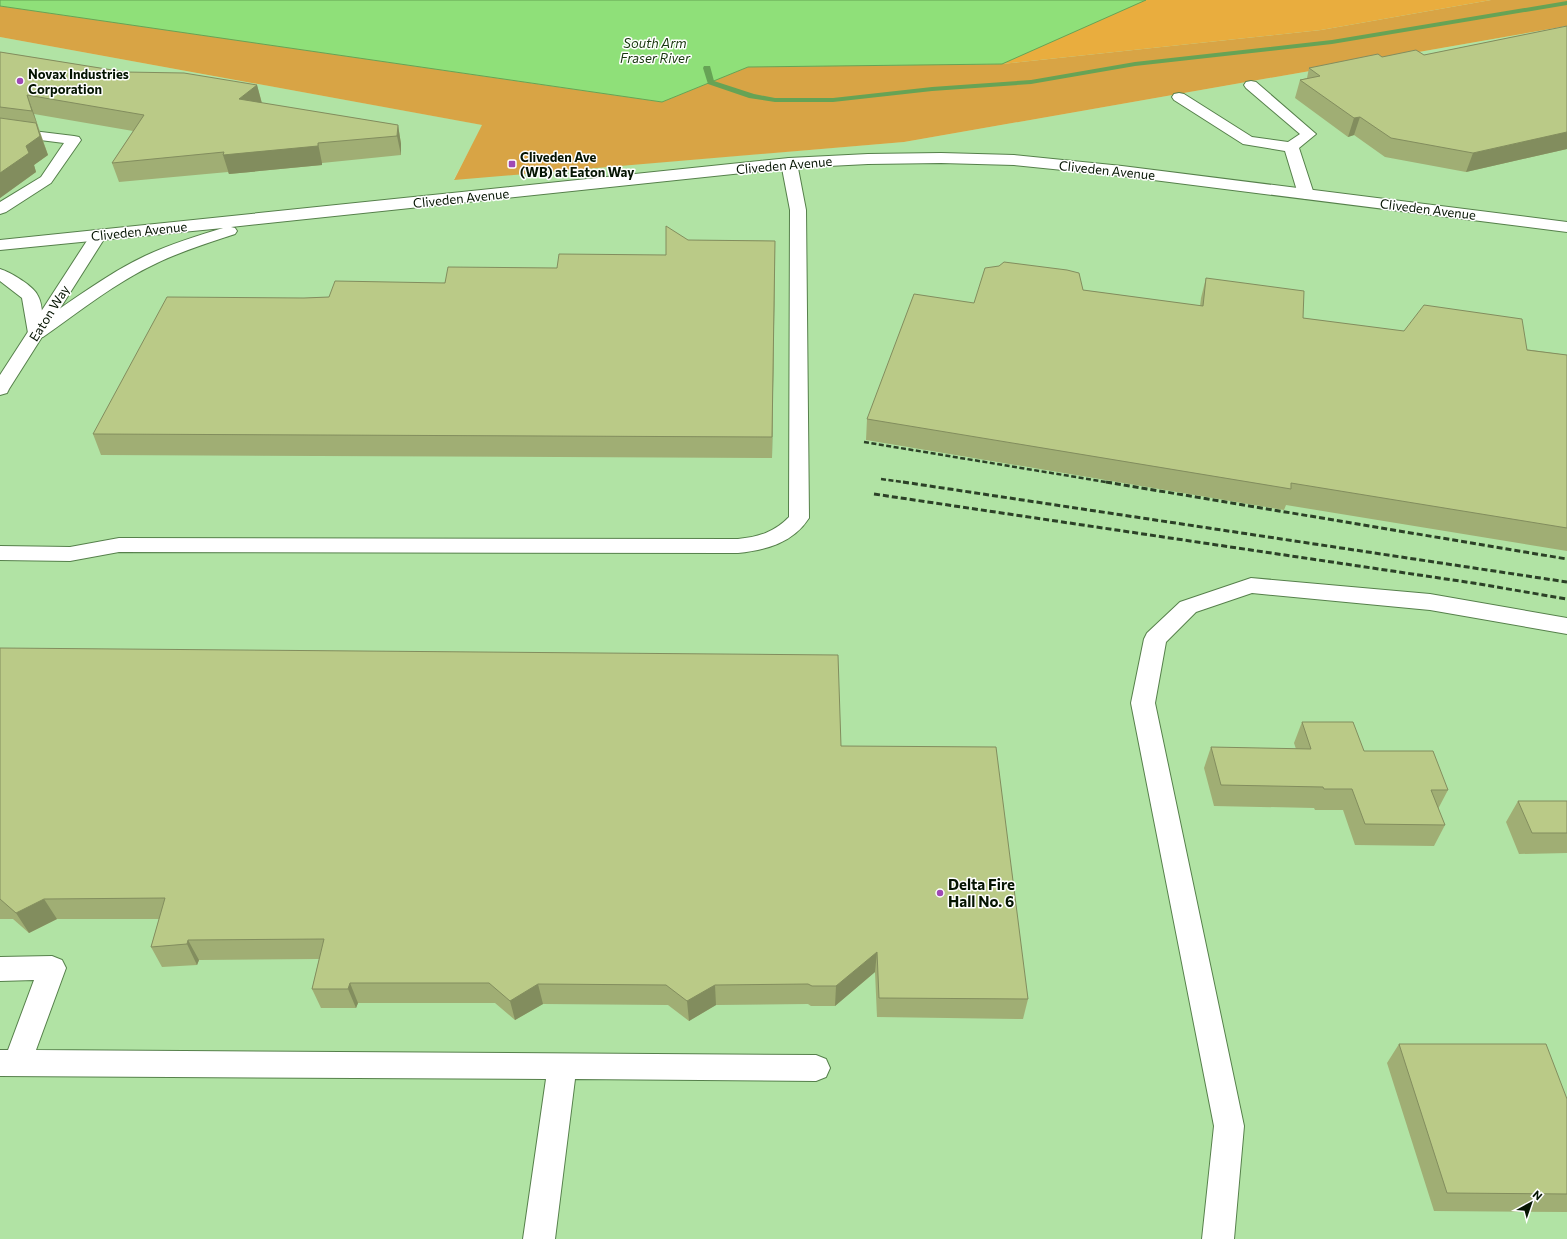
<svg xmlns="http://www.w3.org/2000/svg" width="1567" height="1239" font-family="Commissioner,sans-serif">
  <rect width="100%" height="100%" fill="#c0eeb4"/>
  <path fill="#b1e3a4" d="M1567,26V1239H0V37L483,125L454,179L904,142Z"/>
  <path fill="#e9ad3e" d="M0,0H1491L1321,30L1002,64L748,67L662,102L0,6Z"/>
  <path fill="#d8a445" d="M1491,0H1567V26L904,142L454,180L482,125L0,37V6L662,102L748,67L1002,64L1321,30Z"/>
  <path fill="#8fe079" stroke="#66a355" d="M0,0H1146L1002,64L748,67L662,102L0,6Z"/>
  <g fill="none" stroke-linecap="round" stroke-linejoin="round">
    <path fill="#66a355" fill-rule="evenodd" d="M1567,1V5L1332,44L1135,66L1031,84L932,91L833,102H775L749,98L708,84L703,68L704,66H710L714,81L754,94L775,98H833L932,87L1031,80L1135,62L1332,40Z"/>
    <defs>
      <path id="lane" d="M1251,81L1256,82L1316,134L1299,148L1314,194L1312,197L1306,199L1300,197L1298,194L1285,151L1243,144L1174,100L1172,97L1174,94L1179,93L1184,94L1252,137L1288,142L1300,134L1246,88L1244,85L1246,82Z
        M0,127L74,136L79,137L81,140L51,183L6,212L0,214V202L41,177L64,143L0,135Z
        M789,158L794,160L797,163L806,210L809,518C793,543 766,550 738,553L119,552L70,561L0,560V546L70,547L119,538L738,539C758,537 775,532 789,517L790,210L781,163L784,160Z
        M1251,578L1430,594L1567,618V634L1430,610L1252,593L1196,612L1166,642L1155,703L1244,1126L1234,1239H1202L1214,1126L1131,703L1144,639L1147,633L1180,602Z
        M52,956L62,960L66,968L36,1050L816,1055L826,1059L830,1068L826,1077L816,1081L575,1079L555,1239H523L546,1079L0,1076V1050H8L34,980L0,981V957Z"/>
      <path id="street" d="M98,231L104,233L106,236L9,389L7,393L0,395V375L90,236L92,233Z"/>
      <path id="secondary" d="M941,153L1014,155L1122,166L1567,222V232L1122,176L1014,165L941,163L868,164L789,168L231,227L235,228L237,231L235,234C208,243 182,251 157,263C116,282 80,311 43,337L37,338L31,337L28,333L22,298L0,281V269C10,272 34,286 38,296C42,303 42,313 43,320C76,298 109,273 145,256C170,244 197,236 223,228L0,250V240L789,158L868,154Z"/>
    </defs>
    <use href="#lane" stroke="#56804b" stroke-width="2"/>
    <use href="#street" stroke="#56804b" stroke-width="2"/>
    <use href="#secondary" stroke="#56804b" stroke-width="2"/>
    <use href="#lane" fill="#fff" fill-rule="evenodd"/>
    <use href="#street" fill="#fff" fill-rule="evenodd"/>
    <use href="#secondary" fill="#fff" fill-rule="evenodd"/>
    <path stroke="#2c4127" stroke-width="2.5" stroke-dasharray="5 2.5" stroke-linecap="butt" d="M864,442L1112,483
      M881,479L910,483"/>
    <path stroke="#2c4127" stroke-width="3" stroke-dasharray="6 3" stroke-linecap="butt" d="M903,482L1567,582
      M1106,482L1567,559
      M874,494L1473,583L1567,599"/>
  </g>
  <path fill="#a0ae74" d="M1567,26V149L1466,172L1385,157L1354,135L1348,137L1295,98L1300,80L1307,78L1309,68L1382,57L1424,55Z
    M0,52L125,72L257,85L262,103L398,125L401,144V155L322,163V165L229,174L228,172L119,182L112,163L133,131L34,114L48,155L34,165L36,172L0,198Z
    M688,240L775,241L772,458L101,455L93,434L304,298L329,297L666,255Z
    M1206,278L1303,318L1567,355V551L1286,505L1284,510L866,440L867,419L974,303L1083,290L1200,306L1201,298Z
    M0,648L841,746L1028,999L1023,1019L877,1017L875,972L835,1006H811L808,1004L716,1005L689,1021L668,1005L543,1004L515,1020L495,1003H358L356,1008H321L312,989L319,959L199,960L197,965L162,967L151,947L159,919H57L29,933L13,919H0Z
    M1302,722L1448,790L1438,809L1445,825L1434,846L1355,845L1343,810H1315L1314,808L1214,806L1204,768L1211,747L1296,749L1294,743Z
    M1518,801H1567V853L1519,854L1506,822Z
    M1399,1044L1567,1099V1212L1434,1211L1387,1063Z"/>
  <path fill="#828d5e" d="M257,85L262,104L239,99Z
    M27,95L34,114L39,130L32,111Z
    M1360,117L1354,135L1348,137L1354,118Z
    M36,123L48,155L34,165L36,172L0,198V173L26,146Z
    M398,125L401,144V155L397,136Z
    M1567,132V149L1466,172L1473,153Z
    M318,143L322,163V165L229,174L223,155Z
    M775,241V261L772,458V437Z
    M44,899L57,919L29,933L16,913Z
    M188,940L199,960L197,965L187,944Z
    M877,952L875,972L835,1006L836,986Z
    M350,983L358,1003L356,1008L348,989Z
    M538,984L543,1004L515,1020L510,1001Z
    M715,985L716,1005L689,1021L687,1001Z"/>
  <path fill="#baca87" stroke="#828d5e" d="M1567,26V132L1473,153L1391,138L1360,117L1354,118L1300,80L1320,76L1309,68L1378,54L1382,57L1416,50L1424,55Z
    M0,52L125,72L184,73L257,85L239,99L398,125L397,136L318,143V146L223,155L224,152L112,163L144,115L27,95L32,111L0,107Z
    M0,118L36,123L40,136L26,146L29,153L0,173Z
    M666,226L688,240L775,241L772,437L93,434L167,297L304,298L329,297L335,281L445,283L448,267L557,268L559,254L666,255Z
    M1004,262L1067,270L1079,273L1083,290L1203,306L1206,278L1304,291L1303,318L1404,331L1424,305L1522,319L1527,350L1567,355V528L1291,483V489L867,419L914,294L974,303L985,268L999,266Z
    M0,648L838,655L841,746L996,747L1028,999L879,998L877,952L836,986H812L808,984L715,985L687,1001L666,985L538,984L510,1001L489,983H350L348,989H312L324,939L188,940L187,944L151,947L165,898L44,899L16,913L0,899Z
    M1302,722H1353L1364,751H1433L1448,790H1431L1445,825L1365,824L1352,789H1324L1323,787L1221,785L1211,747L1311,749Z
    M1518,801H1567V833H1532Z
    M1399,1044H1546L1567,1099V1194L1447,1193Z"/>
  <g fill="#9f49b5" stroke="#fff" stroke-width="1.5">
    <circle cx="20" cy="81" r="4"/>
    <rect x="508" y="160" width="8" height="8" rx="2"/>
    <circle cx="940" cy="893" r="4"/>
  </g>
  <g text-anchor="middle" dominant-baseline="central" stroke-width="3" stroke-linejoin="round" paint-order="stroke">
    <g font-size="13" font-style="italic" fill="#18370e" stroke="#fff">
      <text x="655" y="43">South Arm<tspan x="655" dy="15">Fraser River</tspan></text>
    </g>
    <g font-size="13" font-weight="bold" fill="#051402" stroke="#fff" text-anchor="start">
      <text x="28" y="74">Novax Industries<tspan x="28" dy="15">Corporation</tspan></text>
      <text x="520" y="157">Cliveden Ave<tspan x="520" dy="15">(WB) at Eaton Way</tspan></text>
    </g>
    <g font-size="13" fill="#051402" stroke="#fff">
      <text transform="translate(784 165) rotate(-5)">Cliveden Avenue</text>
      <text transform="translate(1107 170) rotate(6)">Cliveden Avenue</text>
      <text transform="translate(461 198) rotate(-6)">Cliveden Avenue</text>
      <text transform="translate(1428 209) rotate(7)">Cliveden Avenue</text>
      <text transform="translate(139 231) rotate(-6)">Cliveden Avenue</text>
      <text transform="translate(49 313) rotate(-58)">Eaton Way</text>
    </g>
    <g font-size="15" font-weight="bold" fill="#051402" stroke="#fff" text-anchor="start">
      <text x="948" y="884">Delta Fire<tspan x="948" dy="17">Hall No. 6</tspan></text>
    </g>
  </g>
  <g transform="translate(1531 1203) rotate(40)" stroke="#ffffff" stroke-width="3" paint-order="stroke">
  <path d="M0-3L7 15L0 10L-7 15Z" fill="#051402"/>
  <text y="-6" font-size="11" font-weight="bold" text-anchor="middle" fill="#051402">N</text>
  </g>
</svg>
